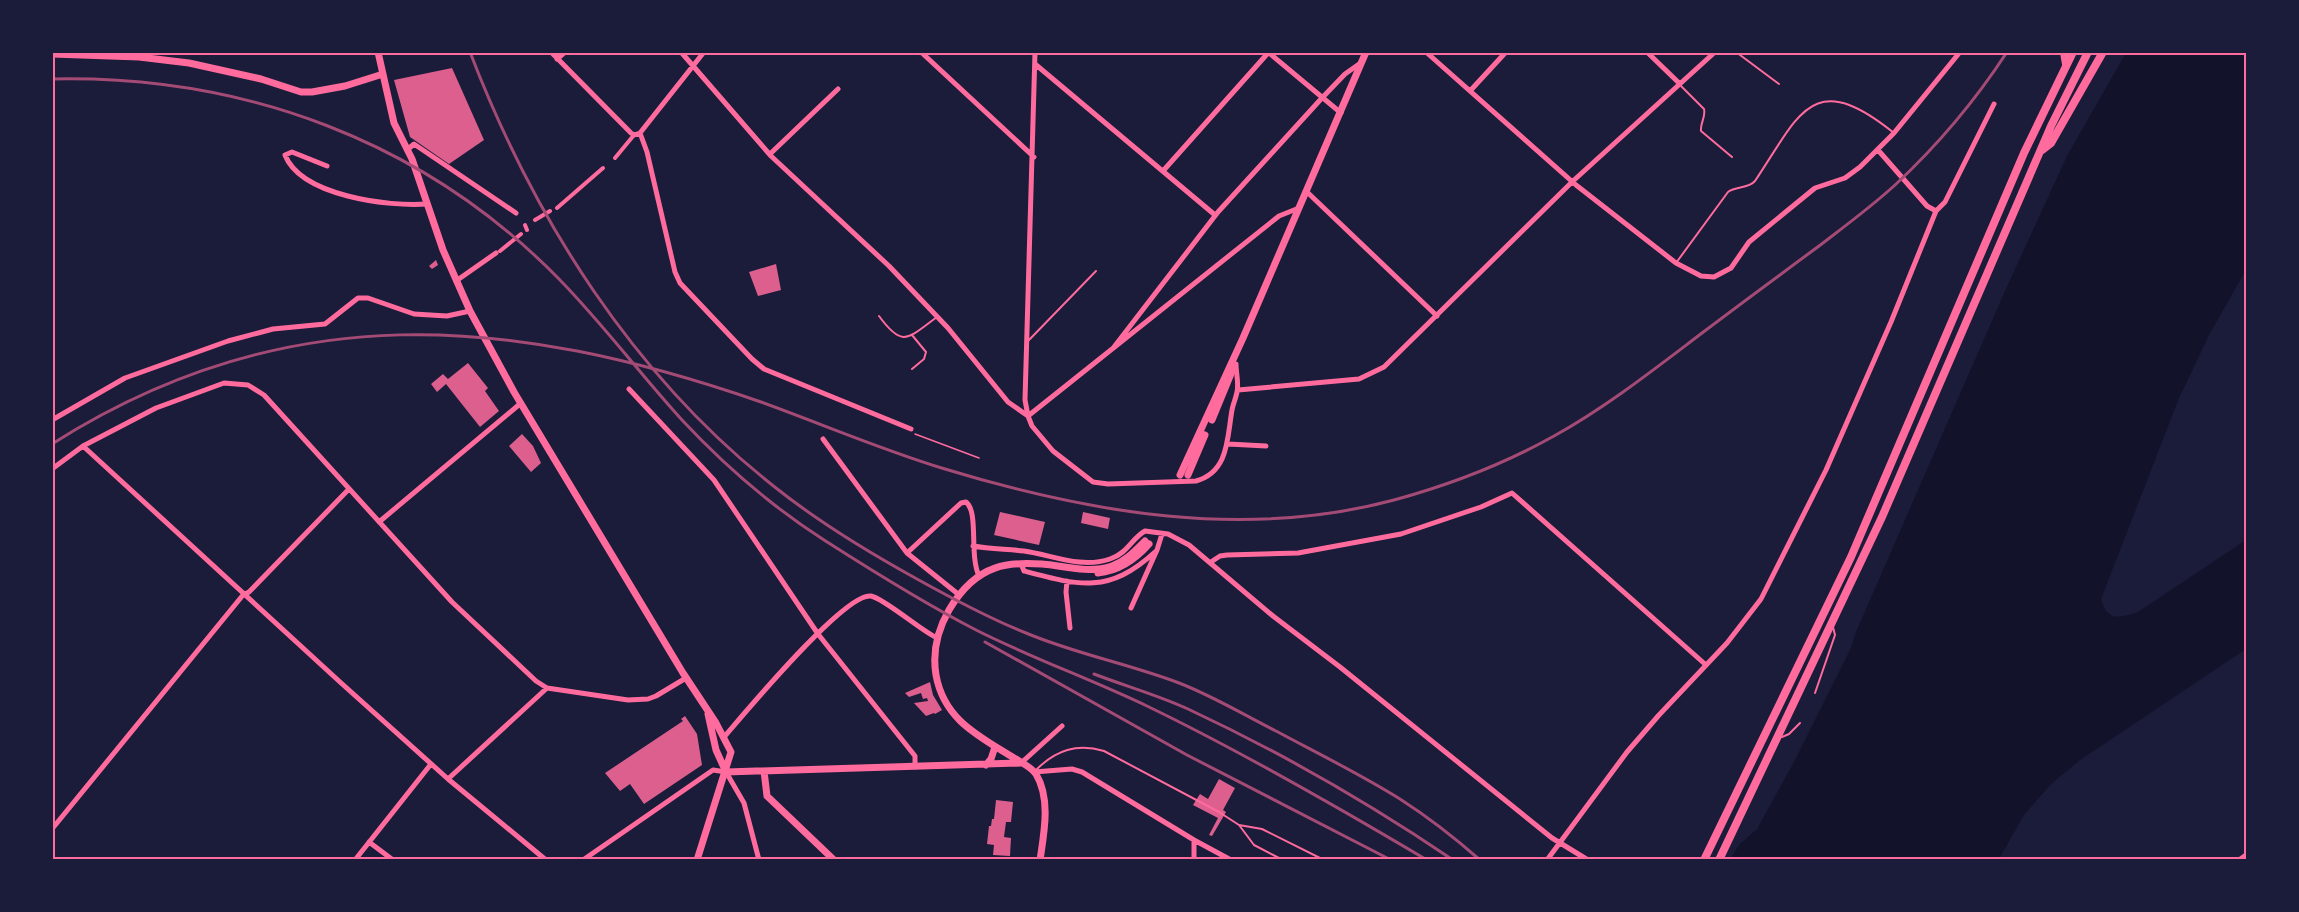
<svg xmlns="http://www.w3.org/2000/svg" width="2299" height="912" font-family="Quicksand,sans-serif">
  <rect width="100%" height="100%" fill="#1b1b3a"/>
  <path fill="#12122b" d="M2126,53H2246V270L2210,333L2179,398L2101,599C2107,622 2119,618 2138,612L2246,540V649L2080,760L2051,784L2024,815L1999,859H1730L1740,844L1757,829L1794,762L1851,648L1856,632L2005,291L2068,154Z"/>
  <path fill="#dd5f8e" d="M452,68L484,140L449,164L410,137L394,80Z
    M436,260L438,265L432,269L429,266Z
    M776,264L781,290L758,296L749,272Z
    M468,363L488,388L485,391L499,411L480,427L446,384L437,392L431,384L443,374L448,379Z
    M522,434L533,446L541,463L531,472L509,446Z
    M1000,512L1045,522L1039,545L994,535Z
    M1083,512L1110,518L1108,529L1081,523Z
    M930,682L933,695L942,710L935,714L934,713L926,716L914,703L928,701L927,698L923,699L921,693L909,697L905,693Z
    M685,716L697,734L702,765L644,804L630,784L620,791L605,773L683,721L681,719Z
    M1219,779L1235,788L1223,810L1226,812L1212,836L1209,835L1218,818L1193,805L1200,794L1208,799Z
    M996,800L1013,802L1011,822H1006L1004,837L1011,838L1010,856L993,855L994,845L987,844L989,826H991L992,819H994Z"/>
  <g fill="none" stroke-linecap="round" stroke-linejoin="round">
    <path stroke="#ff6b9d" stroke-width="1.5" d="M915,434L979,458"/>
    <path stroke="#ff6b9d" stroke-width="2" d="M1736,52L1779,84
      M1681,86L1704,109C1706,117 1700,123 1701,131L1732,157
      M1676,263L1728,192C1736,186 1748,189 1755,181C1800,114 1812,67 1894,133
      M879,316C903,349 908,338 937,317
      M1029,340L1096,271
      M912,369L924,359L926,352L912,335
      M1815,693L1835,635L1833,627
      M1782,737L1789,734L1800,723
      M1036,770C1056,750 1077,743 1104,751L1219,812L1239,825L1254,845L1283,860
      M1239,825L1262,829L1324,860"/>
    <path stroke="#ff6b9d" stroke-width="4" d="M615,158L634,135
      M557,208L603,168
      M535,220L550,211
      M525,225L527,230
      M500,251L521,234"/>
    <path stroke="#ff6b9d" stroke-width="5" d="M551,52L631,133L634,135L640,133L647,152L675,272L680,283L752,359L764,369L911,429
      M681,52L771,156L889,266L948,328L1008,402L1028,416
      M921,52L1034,157
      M1035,52L1025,400L1028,416L1032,426L1053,451L1093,482L1108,484L1196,481C1229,472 1227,438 1232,410C1233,404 1236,398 1237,392C1239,383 1236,373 1236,364
      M1268,52L1341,113
      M1426,52L1576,185L1676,263L1701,276L1714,277L1731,268L1749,242L1815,188L1845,178L1860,167L1894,133L1960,52
      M1647,52L1680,84
      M557,59L565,52
      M1035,64L1215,215
      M1470,91L1506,52
      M640,133L704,52
      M407,150L414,144L516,213
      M1878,150L1927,206L1936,211
      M770,154L838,89
      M327,166L292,152L285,155C301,196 389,207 427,204
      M1163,171L1268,53
      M1306,191L1437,316
      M456,281L496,253
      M1114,347L1218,212L1321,99L1345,74L1362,62
      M629,389L714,480L818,634L915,756V767
      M1238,390L1359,379L1384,367L1573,181L1715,52
      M1028,416L1279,216L1299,208
      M52,420L125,378L228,341L273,329L325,324L358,298H368L414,314L447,316L470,311
      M823,439L907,553
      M1228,444L1266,446
      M83,446L340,682L448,779L546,860
      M52,469L83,446L156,408L224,383L248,385L264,395L452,602L536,681L547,688L628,700L648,699L656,696L686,678
      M379,522L521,403
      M973,546C990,549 1007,549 1024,551C1052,555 1081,569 1110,559C1128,553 1132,538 1145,531L1168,534L1189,545L1273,616L1340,667L1552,838L1588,860
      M1211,562L1220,556L1227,555L1298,553L1401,534L1481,507L1512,493L1706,665
      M1022,566L1024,571C1080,586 1109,594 1155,552
      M1067,581L1066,592L1070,628
      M958,594L907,553L961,503L966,502C979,512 969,555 979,576
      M1131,608L1157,550L1162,534
      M724,737C744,714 845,592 871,596C885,599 920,630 937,638
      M1021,763L1062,726
      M1034,772L1072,769L1082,772L1194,840L1231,860
      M448,779L547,688
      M52,829L243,595L249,592L349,489
      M369,842L393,860
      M52,859L53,860
      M355,860L431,764
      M583,860L713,770L726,772L744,803L759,860
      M1194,860V840
      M1547,860L1627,752L1659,715L1727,643L1761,599L1826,470L1891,322L1936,211L1945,202L1994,104
      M2239,860L2246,855"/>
    <path stroke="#ff6b9d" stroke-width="7" d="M378,52L394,123L412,159L443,250L470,311L514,392L683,673L716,723L731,752L697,860
      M52,54L139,57L189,63L261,79L301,92H312L345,86L383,74
      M1212,420L1233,369
      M1180,475L1243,338L1366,52
      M1188,475L1205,435
      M1098,573C1119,571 1135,560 1149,544
      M708,714L716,750L726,772
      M986,765L991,759L995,747
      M764,771L767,796L834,860
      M726,772L1021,763
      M1040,860C1044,833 1051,799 1036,774C1031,767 1022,763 1014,758C979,736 944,720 936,675C932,651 937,631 949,610C976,564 1008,559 1058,566C1076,569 1094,572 1112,566C1126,561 1135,551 1145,541"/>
    <path stroke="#ff6b9d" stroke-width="8" d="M2064,52L2066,64
      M2042,150L2051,143L2103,52
      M1704,860L1851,557L2024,153L2073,52
      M1719,860L1882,517L2051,126L2088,52"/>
    <path stroke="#a44b75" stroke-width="3" d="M470,52C534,219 634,377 776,488C820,523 868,552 917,579C953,599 988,618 1026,633C1076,654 1129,664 1179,683C1213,696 1244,715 1276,731C1317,753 1360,774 1400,799C1428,817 1455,838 1480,860
      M52,79C245,75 424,141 559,279C603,324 640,374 682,420C725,466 771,506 824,540C874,572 925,604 978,631C1034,659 1093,680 1149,707C1244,753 1336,806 1427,860
      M52,444C285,296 510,315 761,402C822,424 882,450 945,469C1089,513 1245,540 1394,500C1449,485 1504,464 1554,436C1608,406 1657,367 1706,330C1743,302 1781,274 1819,246C1845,226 1871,207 1895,185C1938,145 1975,101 2007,52
      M985,642L1187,755L1391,860
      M1094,674C1125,686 1158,695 1188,709C1280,752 1369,803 1453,860"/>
  </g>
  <rect width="2299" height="912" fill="none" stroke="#1b1b3a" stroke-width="108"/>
  <rect x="54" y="54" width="2191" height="804" fill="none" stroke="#ff6b9d" stroke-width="2"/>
</svg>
